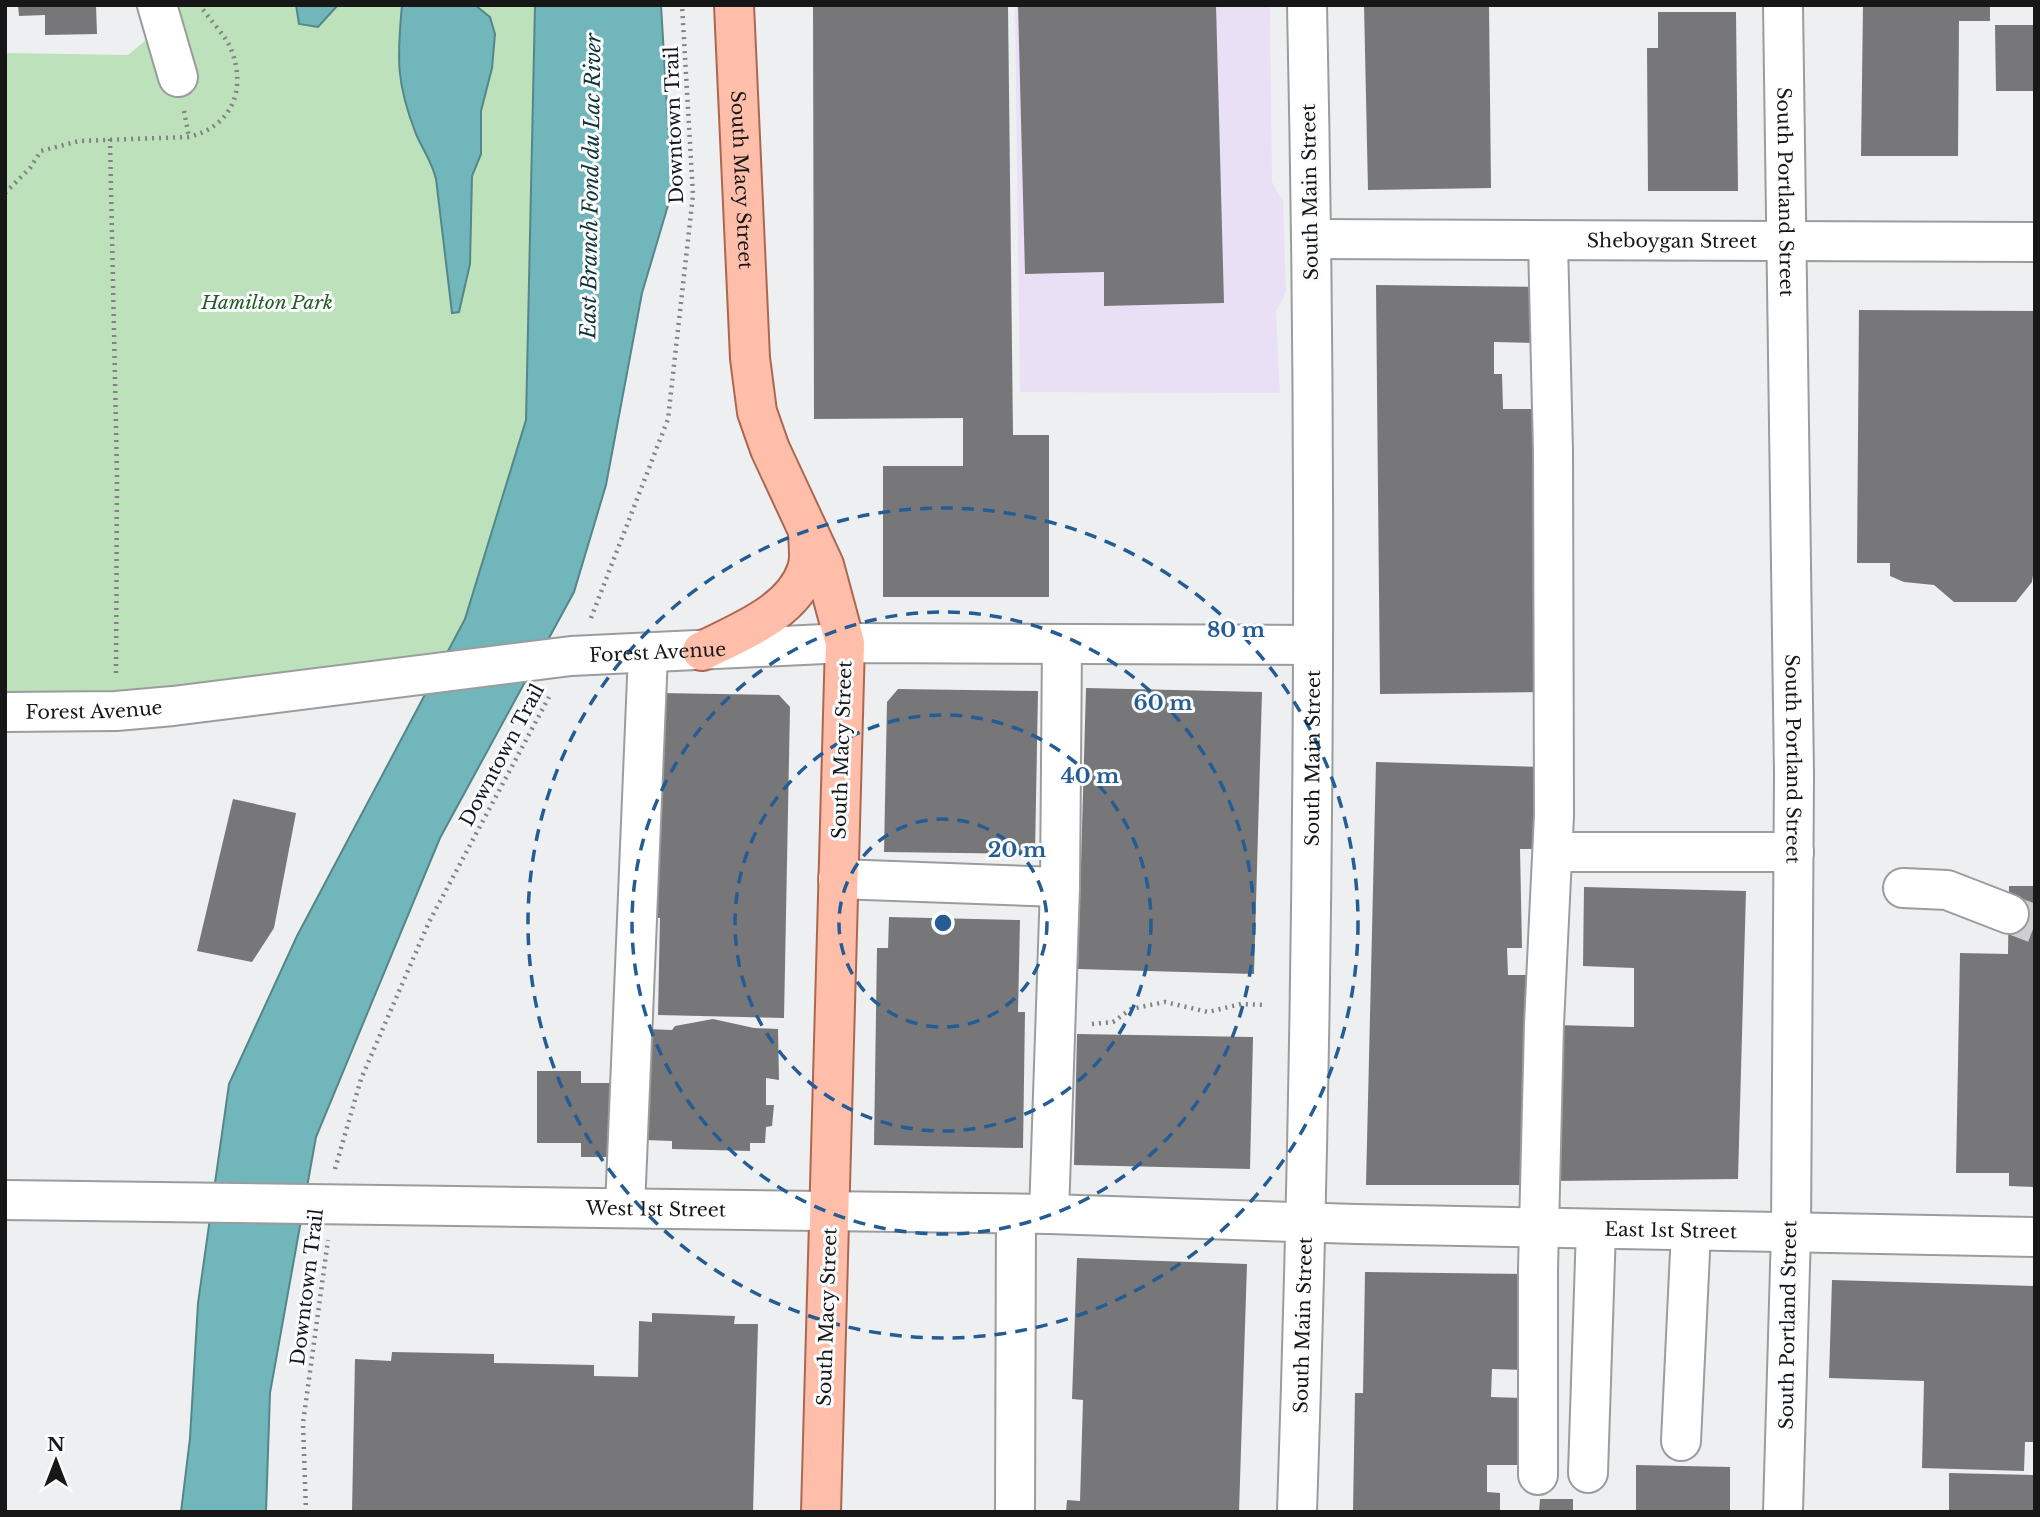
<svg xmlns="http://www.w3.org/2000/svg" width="2040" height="1517" font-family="'Libre Baskerville',serif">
  <rect width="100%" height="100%" fill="#edeff0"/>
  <path fill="#e9e0f5" d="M1015,5H1270L1272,182L1283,201L1286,292L1276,312L1280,393L1020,392Z"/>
  <path fill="#bde1bb" d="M157,5H535L526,420L465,619L436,671L5,712V53L128,55L163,26Z"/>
  <path fill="#70b6ba" stroke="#558689" stroke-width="2" d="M296,5H338L318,27L299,24Z
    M402,5H475L490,17L495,34L492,68L481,111V154L472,176L470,264L459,312L452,313L436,179C432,162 423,150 416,134C396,83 397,58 402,5Z
    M535,5H661L672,192L642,293L606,485L574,592L440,838L316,1137L270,1393L266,1512H181L190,1438L198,1303L229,1084L297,936L465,619L526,420Z"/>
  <path fill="#777779" d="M18,5H96L97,34L45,35V15L19,16Z
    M813,5H1008L1013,435H1049V597H883V466H963V418L814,419Z
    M1018,5H1216L1224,303L1104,306V272L1025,274Z
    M1364,5H1489L1491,188L1368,190Z
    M1863,5H1990V21H1959L1958,156H1861Z
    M1658,12H1736L1738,191H1648L1647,48H1658Z
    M1995,25H2035V91H1996Z
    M1376,285L1537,287L1538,343L1494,342V374H1502L1503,409H1542L1543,446H1533L1534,455H1540L1543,692L1380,694Z
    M1859,310L2035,311V561L2032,582L2016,602H1954L1934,585L1904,582L1890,576V563H1857Z
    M1086,688L1262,692L1254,974L1078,969Z
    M898,689L1038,691L1035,854L884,852L887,702Z
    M659,693L779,695L790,707L784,1018L658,1015L660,918L644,917Z
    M1376,762L1543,767L1542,849H1520L1522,948H1507L1508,975H1540L1533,1185H1366Z
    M233,799L296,813L274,928L252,962L197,951Z
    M2009,886H2035V1187L2009,1186V1173H1956L1960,953L2008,954Z
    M1584,887L1746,891L1738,1179L1550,1181L1554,1025L1634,1027V968L1583,966Z
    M889,917L1020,920L1018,1012H1025L1023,1148L874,1145L877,948H888Z
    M713,1019L754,1028L778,1029L779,1080L766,1078V1105H774L772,1126L766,1127L765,1143H750V1151L672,1149V1141L645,1140L647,1029L672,1030L675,1026Z
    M1077,1034L1253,1037L1250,1169L1074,1165Z
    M537,1071H581V1083H612V1157H581V1143H537Z
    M1077,1258L1247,1264L1239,1512H1066L1067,1500L1080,1501L1083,1400L1072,1399Z
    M1365,1272L1523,1274L1526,1370L1492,1369L1491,1397L1522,1398L1521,1465H1487V1492L1500,1493V1512H1353L1355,1393H1363Z
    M1832,1280L2035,1286V1442H2025L2024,1471L1922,1468L1924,1381L1829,1378Z
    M652,1313L735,1316L734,1324H758L753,1512H352L355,1359L391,1361L392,1352L494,1354V1363L594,1365V1376L638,1377L639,1321L652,1322Z
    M1636,1465L1730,1467V1512H1636Z
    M1949,1473L2035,1475V1512H1949Z
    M1540,1499H1573V1512H1539Z"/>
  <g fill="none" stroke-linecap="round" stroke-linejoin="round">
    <path stroke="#cdcfd0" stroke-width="38" stroke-dasharray="38 19" stroke-linecap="butt" d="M2009,914L2035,924"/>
    <defs>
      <g id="minor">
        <path d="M157,5L178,77"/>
        <path id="s1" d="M1783,5L1794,774L1791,1232L1783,1512"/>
        <path id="s2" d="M1312,239L2035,242"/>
        <path id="s3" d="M5,712L116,711L173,706L571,656L845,643L1313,645"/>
        <path d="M1553,852H1794"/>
        <path d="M838,879L1060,887"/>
        <path d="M1903,888L1947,890L2009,914"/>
        <path id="s4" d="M5,1200L1049,1214L1356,1224L2035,1237"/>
        <path d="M625,1208L648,654"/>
        <path d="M1049,1214L1060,887L1062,644"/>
        <path d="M1681,1441L1691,1231"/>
        <path d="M1588,1473L1596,1229"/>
        <path d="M1538,1475V1269L1544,1024L1554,815L1553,451L1548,242"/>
        <path d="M1015,1512L1016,1214"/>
        <path id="s5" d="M1297,1512C1314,1010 1318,507 1307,5"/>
      </g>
      <g id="major">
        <path id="s6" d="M734,5L750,358L757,412L770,449L824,565L845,643L821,1512"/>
        <path d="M702,651C738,633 794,612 807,569C811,558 808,543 808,531"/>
      </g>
    </defs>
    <use href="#minor" stroke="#9a9c9d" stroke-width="42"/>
    <use href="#major" stroke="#ad6751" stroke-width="42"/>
    <path stroke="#818283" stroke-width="4.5" stroke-dasharray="2 5" stroke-linecap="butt" d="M184,111L189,137
      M110,139L117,475L116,674
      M5,193L30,168L41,151L79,141L189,137C232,126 247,90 231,49C226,36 208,18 200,5
      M591,618L668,419L693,195L682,5
      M1092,1024L1113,1022L1131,1009L1165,1002L1208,1012L1241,1004L1266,1005
      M335,1169L361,1079L429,922L549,697
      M306,1512L303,1423L328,1240"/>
    <use href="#minor" stroke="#fff" stroke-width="38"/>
    <use href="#major" stroke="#febea9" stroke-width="38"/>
  </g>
  <g fill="none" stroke="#255c94" stroke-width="3.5" stroke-dasharray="12 9">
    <circle cx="943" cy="923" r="104"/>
    <circle cx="943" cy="923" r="208"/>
    <circle cx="943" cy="923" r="311"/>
    <circle cx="943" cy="923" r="415"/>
  </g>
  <g text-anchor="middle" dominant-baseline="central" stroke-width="6" stroke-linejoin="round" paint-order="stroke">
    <g font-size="19" fill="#171718" stroke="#fafcfe">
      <text transform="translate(674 125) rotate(-92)">Downtown Trail</text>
      <text stroke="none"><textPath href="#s6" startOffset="175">South Macy Street</textPath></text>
      <text transform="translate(1310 192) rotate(-91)">South Main Street</text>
      <text stroke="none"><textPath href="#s1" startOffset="187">South Portland Street</textPath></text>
      <text stroke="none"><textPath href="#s2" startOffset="360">Sheboygan Street</textPath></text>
      <text stroke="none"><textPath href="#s3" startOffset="656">Forest Avenue</textPath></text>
      <text stroke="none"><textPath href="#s3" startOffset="89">Forest Avenue</textPath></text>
      <text transform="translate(842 750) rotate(-88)">South Macy Street</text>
      <text transform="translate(502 755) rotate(-62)">Downtown Trail</text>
      <text stroke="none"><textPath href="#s5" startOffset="754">South Main Street</textPath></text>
      <text stroke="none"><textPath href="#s1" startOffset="754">South Portland Street</textPath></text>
      <text stroke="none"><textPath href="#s4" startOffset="651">West 1st Street</textPath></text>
      <text stroke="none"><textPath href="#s4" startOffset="1666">East 1st Street</textPath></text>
      <text transform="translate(307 1287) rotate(-83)">Downtown Trail</text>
      <text transform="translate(827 1317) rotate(-88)">South Macy Street</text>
      <text stroke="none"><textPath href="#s5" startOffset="187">South Main Street</textPath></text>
      <text transform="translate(1788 1325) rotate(-89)">South Portland Street</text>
    </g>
    <g font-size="19" font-style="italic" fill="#265b26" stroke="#fafcfe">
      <text x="267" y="302">Hamilton Park</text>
    </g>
    <g font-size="21" font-style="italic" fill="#103335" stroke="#fafcfe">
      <text transform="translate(591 186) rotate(-89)">East Branch Fond du Lac River</text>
    </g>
  </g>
  <circle cx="943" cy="923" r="10" fill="#255c94" stroke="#fafcfe" stroke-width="3.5"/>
  <g font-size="21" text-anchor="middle" font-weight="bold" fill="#255c94" stroke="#fafcfe" stroke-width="6" stroke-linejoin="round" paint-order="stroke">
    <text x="1236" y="637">80 m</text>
    <text x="1163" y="710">60 m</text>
    <text x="1090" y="783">40 m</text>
    <text x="1017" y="857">20 m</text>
  </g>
  <rect width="2040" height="1517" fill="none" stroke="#171718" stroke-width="14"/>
  <g transform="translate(56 1461)" stroke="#fafcfe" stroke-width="5" paint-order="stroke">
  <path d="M0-5L12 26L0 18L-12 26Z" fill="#171718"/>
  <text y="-10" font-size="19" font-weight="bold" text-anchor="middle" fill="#171718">N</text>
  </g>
</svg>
